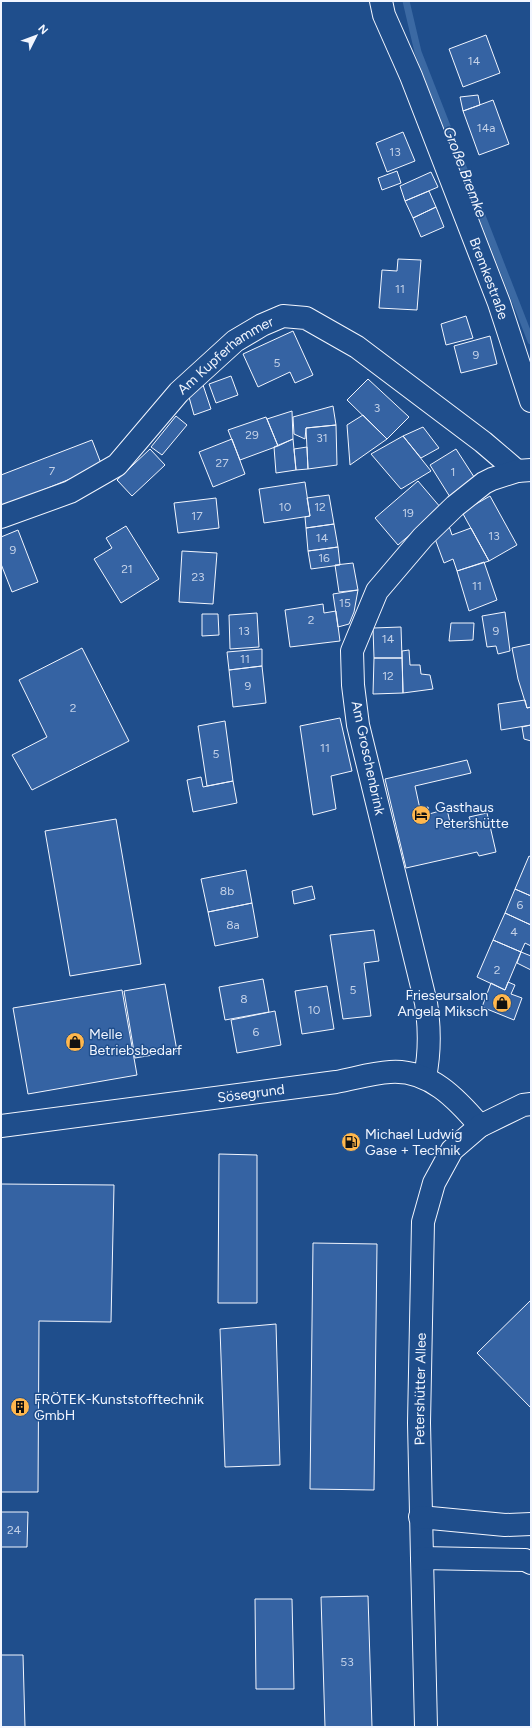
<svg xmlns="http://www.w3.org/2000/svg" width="532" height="1728" font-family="Figtree,sans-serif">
  <rect width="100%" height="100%" fill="#1f4e8c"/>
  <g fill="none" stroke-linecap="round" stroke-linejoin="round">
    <path stroke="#3b69a3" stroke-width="7" d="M406,1L418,52L531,341"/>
  </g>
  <path fill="#3563a3" stroke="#f2f6ff" d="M486,35L500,73L463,87L449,49Z
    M478,95L480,105L463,111L460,97Z
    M493,100L509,144L479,155L463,111Z
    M403,132L415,161L387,172L376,143Z
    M397,171L401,183L382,190L378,178Z
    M431,172L438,187L405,201L400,186Z
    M429,191L436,207L413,218L405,201Z
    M436,207L444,227L421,237L413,218Z
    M398,259L421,260L417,310L379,308L382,270L397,271Z
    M466,316L473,338L446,345L441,324Z
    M293,331L313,375L295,383L290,372L258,387L243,354Z
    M490,336L497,364L461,373L454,346Z
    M231,376L238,395L216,403L209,384Z
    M368,379L409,417L387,439L347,400Z
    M203,385L211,409L194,415L189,397Z
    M333,406L336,425L306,428L305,439L294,434L293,417Z
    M292,411L293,439L278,446L267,419Z
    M363,415L387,439L350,465L347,425Z
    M176,416L187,425L162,455L151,447Z
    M266,417L278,446L240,460L228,430Z
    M336,425L337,465L308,469L306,428Z
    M423,427L439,448L421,458L403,436Z
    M403,436L431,471L401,489L371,454Z
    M232,439L245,474L213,487L199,452Z
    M293,439L296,470L276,473L274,447Z
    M92,440L102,466L1,507V475Z
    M307,447L308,469L296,470L294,449Z
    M150,449L165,465L132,496L117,480Z
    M456,449L476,480L450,497L430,465Z
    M418,481L441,508L398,545L375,518Z
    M305,482L310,516L264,523L259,489Z
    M329,495L334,524L306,528L305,517L310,516L307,498Z
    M490,496L517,545L489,561L462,512Z
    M216,498L219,528L178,533L174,503Z
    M448,523L452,535L471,528L489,561L457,571L453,559L444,563L434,536Z
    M334,524L338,547L308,551L306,528Z
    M126,526L159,579L121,603L94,559L112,548L106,538Z
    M18,530L38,582L12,592L1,564V537Z
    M338,547L340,565L311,569L308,551Z
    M182,551L217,553L213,604L179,602Z
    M484,562L497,600L469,611L457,571Z
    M353,563L358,590L339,592L335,565Z
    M358,590L354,612L349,624L338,627L333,594Z
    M323,604L324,613L336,611L340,641L290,647L285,610Z
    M505,612L510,651L498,654L496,646L487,647L482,616Z
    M257,613L259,647L230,649L229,615Z
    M202,614H218L219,635L202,636Z
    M451,623H474L473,640L449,641Z
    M401,627L402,658H374L373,628Z
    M531,644V707L527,708L518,679L512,648Z
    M82,648L129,741L32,790L12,755L47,737L19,680Z
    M262,649V666L229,670L227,652Z
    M409,650L410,665H420L421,674L430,675L433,689L403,693L402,651Z
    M374,658H402L403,693L373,694Z
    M262,666L266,703L233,707L229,670Z
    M525,700L527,708L531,707V725L501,730L498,704Z
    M340,718L352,771L331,776L336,809L313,815L300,726Z
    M225,721L233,781L207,786L198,726Z
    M531,725V741L524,739L522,727Z
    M467,760L471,773L415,786L420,809L428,807L429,814L447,809L451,827L471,822L469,817L487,813L496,852L479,856L477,852L406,868L385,779Z
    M201,777L203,787L233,781L237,803L193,812L187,780Z
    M116,819L141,964L70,976L45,831Z
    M529,856L531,857V896L515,889Z
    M246,870L252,903L208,912L201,879Z
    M312,886L315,899L294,904L292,891Z
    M515,889L531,896V925L505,913Z
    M252,903L258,937L215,946L208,912Z
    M505,913L531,925V946L525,943L521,952L493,940Z
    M374,930L379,961L364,963L371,1016L343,1019L330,935Z
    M493,940L521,952L505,990L477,977Z
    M521,952L531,956V970L517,963Z
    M263,979L269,1012L225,1020L219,987Z
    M508,982L515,985L511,994L522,998L514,1020L482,1007L491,983L505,990Z
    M165,984L177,1051L135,1058L124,991Z
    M327,986L334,1029L302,1034L295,991Z
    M122,990L137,1075L28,1094L13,1008Z
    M275,1011L281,1045L237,1053L231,1020Z
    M219,1154L257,1155V1303H218Z
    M1,1184L114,1185L111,1322L39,1321L38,1492H1Z
    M313,1243L377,1244L374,1490L310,1489Z
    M531,1300V1408L477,1353Z
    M276,1324L280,1465L225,1467L220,1329Z
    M1,1512H28L27,1547H1Z
    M368,1596L372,1727H325L321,1597Z
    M255,1599H292L294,1689H256Z
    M1,1655H23L25,1727H1Z"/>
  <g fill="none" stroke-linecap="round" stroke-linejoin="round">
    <defs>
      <g id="minor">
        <path id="s1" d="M381,1L384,15L411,76L499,303L531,401"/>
        <path id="s2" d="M1,517L70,492L117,465L179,392L235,341L262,325L283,316L306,318L357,347L483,442L517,471"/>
        <path d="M425,1077C430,1052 430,1029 426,1003L358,725L353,685L352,651L377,591L423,537L455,506L484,483L492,479L517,471L531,470"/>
        <path id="s3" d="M1,1126L336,1082C353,1079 372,1073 390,1072C429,1069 457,1099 480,1126"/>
        <path id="s4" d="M422,1558L419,1423L423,1222L434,1183L452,1150L480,1126L523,1105L531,1104"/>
      </g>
      <path id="major" d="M422,1558L426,1727"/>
      <path id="highway" d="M420,1517L505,1525L531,1524
        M422,1558L525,1560L531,1563"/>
    </defs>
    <use href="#minor" stroke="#f2f6ff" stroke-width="24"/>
    <use href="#major" stroke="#f2f6ff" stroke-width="24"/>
    <use href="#highway" stroke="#f2f6ff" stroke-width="24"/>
    <use href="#minor" stroke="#1f4e8c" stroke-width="22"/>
    <use href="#major" stroke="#1f4e8c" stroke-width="22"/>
    <use href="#highway" stroke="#1f4e8c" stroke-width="22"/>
  </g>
  <defs>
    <symbol id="hotel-disc" viewBox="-11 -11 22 22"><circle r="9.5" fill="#ffb74d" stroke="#1f4e8c"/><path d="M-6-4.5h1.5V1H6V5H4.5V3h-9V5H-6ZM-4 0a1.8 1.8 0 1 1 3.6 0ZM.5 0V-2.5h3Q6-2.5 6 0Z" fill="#111"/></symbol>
    <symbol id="shop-disc" viewBox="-11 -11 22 22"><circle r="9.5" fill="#ffb74d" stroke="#1f4e8c"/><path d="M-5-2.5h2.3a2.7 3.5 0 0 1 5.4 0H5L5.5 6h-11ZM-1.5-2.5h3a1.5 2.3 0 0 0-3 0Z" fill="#111"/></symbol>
    <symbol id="fuel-disc" viewBox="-11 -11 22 22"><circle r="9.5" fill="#ffb74d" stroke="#1f4e8c"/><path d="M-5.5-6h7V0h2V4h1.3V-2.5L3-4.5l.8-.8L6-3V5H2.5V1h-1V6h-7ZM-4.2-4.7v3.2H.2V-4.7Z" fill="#111"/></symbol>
    <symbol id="building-disc" viewBox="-11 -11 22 22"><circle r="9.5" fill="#ffb74d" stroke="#1f4e8c"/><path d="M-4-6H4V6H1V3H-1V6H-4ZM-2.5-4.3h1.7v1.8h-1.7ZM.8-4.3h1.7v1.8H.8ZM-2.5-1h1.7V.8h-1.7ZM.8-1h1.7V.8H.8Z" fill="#111"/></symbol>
  </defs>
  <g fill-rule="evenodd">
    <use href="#hotel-disc" x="410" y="804" width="22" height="22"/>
    <use href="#shop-disc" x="491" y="992" width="22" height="22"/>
    <use href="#shop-disc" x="64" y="1031" width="22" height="22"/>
    <use href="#fuel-disc" x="340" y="1131" width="22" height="22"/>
    <use href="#building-disc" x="9" y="1396" width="22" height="22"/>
  </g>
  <g text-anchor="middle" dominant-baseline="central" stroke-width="3" stroke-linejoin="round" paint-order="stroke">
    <g font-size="12" fill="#c3d1e8">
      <text x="474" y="61">14</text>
      <text x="486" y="128">14a</text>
      <text x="395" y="152">13</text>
      <text x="400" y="289">11</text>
      <text x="476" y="355">9</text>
      <text x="277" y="363">5</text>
      <text x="377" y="408">3</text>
      <text x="252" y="435">29</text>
      <text x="322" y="438">31</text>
      <text x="222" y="463">27</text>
      <text x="52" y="471">7</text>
      <text x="453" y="472">1</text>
      <text x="285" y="507">10</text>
      <text x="320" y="507">12</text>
      <text x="408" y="513">19</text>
      <text x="197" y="516">17</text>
      <text x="494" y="536">13</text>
      <text x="322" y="538">14</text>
      <text x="13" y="550">9</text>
      <text x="324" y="558">16</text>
      <text x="127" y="569">21</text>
      <text x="198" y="577">23</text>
      <text x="477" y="586">11</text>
      <text x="345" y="603">15</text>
      <text x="311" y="620">2</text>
      <text x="244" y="631">13</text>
      <text x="496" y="631">9</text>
      <text x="388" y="639">14</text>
      <text x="245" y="659">11</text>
      <text x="388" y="676">12</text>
      <text x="248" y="686">9</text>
      <text x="73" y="708">2</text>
      <text x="325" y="748">11</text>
      <text x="216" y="754">5</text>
      <text x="227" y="891">8b</text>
      <text x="520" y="905">6</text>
      <text x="233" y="925">8a</text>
      <text x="514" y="932">4</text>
      <text x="497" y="970">2</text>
      <text x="353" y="990">5</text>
      <text x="244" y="999">8</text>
      <text x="314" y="1010">10</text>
      <text x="256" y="1032">6</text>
      <text x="14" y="1530">24</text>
      <text x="347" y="1662">53</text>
    </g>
    <g font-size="14" fill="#f2f6ff" stroke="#1f4e8c">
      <text stroke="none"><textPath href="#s1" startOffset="298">Bremkestraße</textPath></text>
      <text stroke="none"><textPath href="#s2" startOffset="283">Am Kupferhammer</textPath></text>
      <text transform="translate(368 758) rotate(78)">Am Groschenbrink</text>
      <text stroke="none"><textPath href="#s3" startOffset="252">Sösegrund</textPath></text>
      <text stroke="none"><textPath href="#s4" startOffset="169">Petershütter Allee</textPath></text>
    </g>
    <g font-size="14" fill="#f2f6ff" stroke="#1f4e8c" text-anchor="start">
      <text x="435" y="807">Gasthaus<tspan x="435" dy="16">Petershütte</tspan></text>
      <text x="488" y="995" text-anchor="end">Frieseursalon<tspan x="488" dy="16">Angela Miksch</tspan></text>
      <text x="89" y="1034">Melle<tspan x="89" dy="16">Betriebsbedarf</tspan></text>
      <text x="365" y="1134">Michael Ludwig<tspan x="365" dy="16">Gase + Technik</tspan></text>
      <text x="34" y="1399">FRÖTEK-Kunststofftechnik<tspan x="34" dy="16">GmbH</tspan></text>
    </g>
    <g font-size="15" font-style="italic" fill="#f2f6ff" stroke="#1f4e8c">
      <text transform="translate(465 172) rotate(69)">Große Bremke</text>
    </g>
  </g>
  <rect width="532" height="1728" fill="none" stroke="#f2f6ff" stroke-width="4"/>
  <g transform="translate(36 36) rotate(48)" stroke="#1f4e8c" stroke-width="3" paint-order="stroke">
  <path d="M0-3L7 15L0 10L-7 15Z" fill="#f2f6ff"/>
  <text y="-6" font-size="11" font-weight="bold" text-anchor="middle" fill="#f2f6ff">N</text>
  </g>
</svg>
